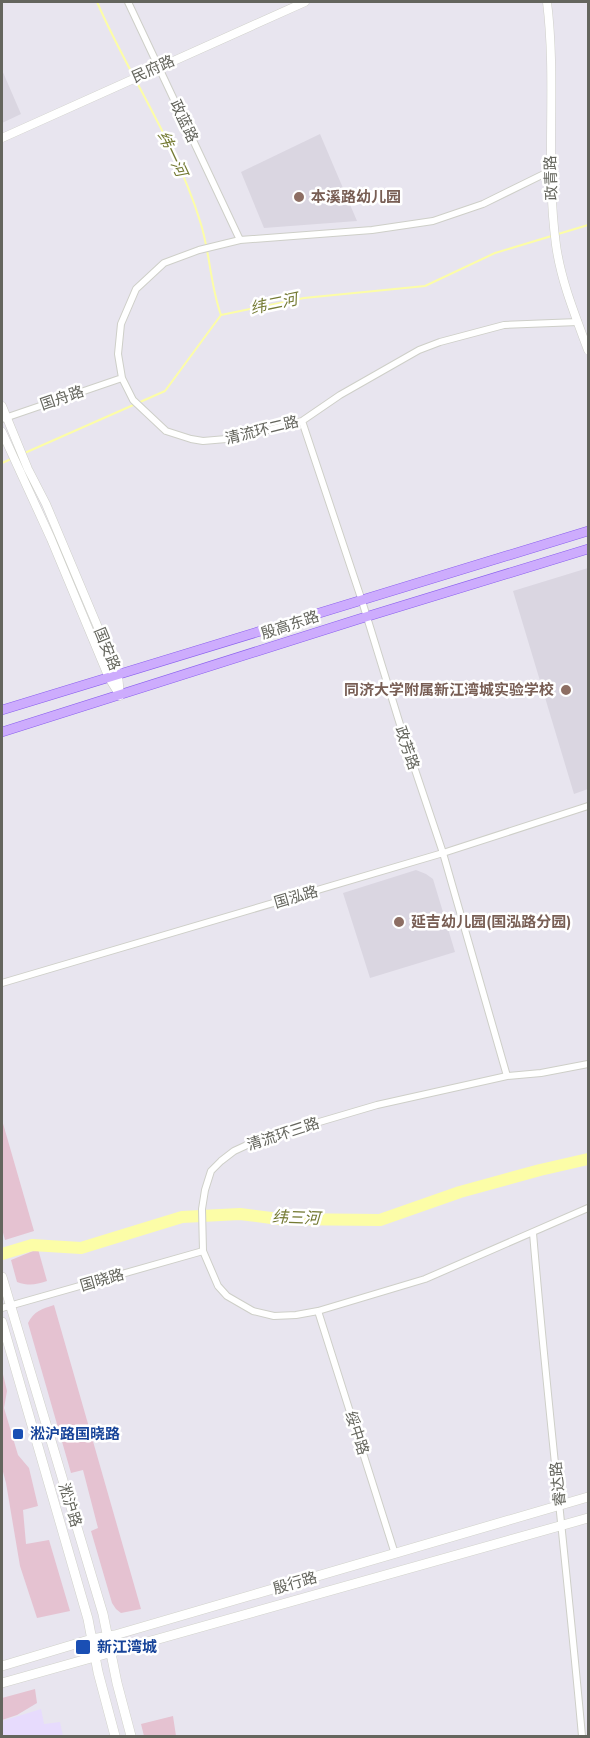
<svg xmlns="http://www.w3.org/2000/svg" width="590" height="1738" font-family="'Nunito Sans','Noto Sans SC',sans-serif">
  <rect width="100%" height="100%" fill="#e8e5ef"/>
  <path fill="#e7dbfd" d="M41,1709L44,1724L60,1722L63,1736H2V1721Z"/>
  <path fill="#dad6e1" d="M2,70L21,114L2,123Z
    M320,134L357,221L264,228L241,172Z
    M588,568V789L574,794L513,591Z
    M416,870L426,874L433,879L455,952L370,978L343,893Z"/>
  <path fill="#e5c2d1" d="M2,1120L34,1231L5,1240L2,1229Z
    M38,1249L47,1281C35,1285 29,1286 17,1282L11,1260Z
    M54,1305L141,1609L121,1613L116,1609L112,1603L91,1531L98,1528L83,1470L71,1473L28,1323C34,1311 42,1309 54,1305Z
    M2,1370L7,1391L4,1408L18,1455L29,1468L38,1506L23,1510L26,1544L49,1540L70,1611L37,1618L20,1566L6,1483L2,1468Z
    M35,1689L37,1703L17,1715L2,1720V1698Z
    M173,1716L176,1736H144L141,1724Z"/>
  <g fill="none" stroke-linecap="round" stroke-linejoin="round">
    <path stroke="#fcfda7" stroke-width="2" d="M97,2C129,76 176,143 200,221C210,251 210,285 221,315
      M2,463L165,391L221,315L304,298L425,286L495,253L588,225"/>
    <path stroke="#fcfda7" stroke-width="12" d="M2,1254L32,1245L81,1248L182,1217L240,1214L279,1219L380,1220L460,1192L540,1170L588,1159"/>
    <defs>
      <path id="minor" d="M128,2L240,240
        M550,171L483,204L433,221L372,230L240,240L199,250L164,263L136,289L121,324L118,354L122,378L133,400L166,431L191,439L203,441L238,438L302,421L340,395L419,350L440,342L504,325L578,322
        M2,419L122,378
        M302,421L362,601L402,731L443,853L507,1076
        M2,983L443,853L588,806
        M588,1064L541,1073L507,1076L377,1105L265,1138L247,1145L234,1151L221,1161L211,1171L205,1190L202,1209L203,1251L218,1286L227,1296L253,1311L274,1316L296,1315L318,1311L425,1279L588,1208
        M533,1233C547,1401 567,1568 582,1736
        M2,1308L203,1251
        M318,1311L395,1554"/>
      <path id="tertiary" d="M547,2C557,82 545,164 556,245C561,281 575,315 588,350
        M2,138L305,2
        M2,406L28,469L46,504L118,675L120,696
        M2,432L51,539L109,678L119,694"/>
      <path id="secondary" d="M2,1277L103,1614L117,1683L131,1736
        M2,1322L88,1619L98,1672L115,1736
        M2,1666L92,1639L115,1635L588,1497
        M2,1683L588,1518"/>
      <path id="primary" d="M2,710L588,531
        M2,732L359,619L588,549"/>
    </defs>
    <use href="#minor" stroke="#cecfc8" stroke-width="8"/>
    <use href="#tertiary" stroke="#cecfc8" stroke-width="9"/>
    <use href="#secondary" stroke="#d1d2ca" stroke-width="10"/>
    <use href="#primary" stroke="#895fee" stroke-width="10"/>
    <use href="#minor" stroke="#fff" stroke-width="6"/>
    <use href="#tertiary" stroke="#fff" stroke-width="8"/>
    <use href="#secondary" stroke="#fff" stroke-width="9"/>
    <use href="#primary" stroke="#cdacfd" stroke-width="9"/>
  </g>
  <g fill="#8d6e63" stroke="#fff" stroke-width="2">
    <circle cx="299" cy="197" r="6"/>
    <circle cx="566" cy="690" r="6"/>
    <circle cx="399" cy="922" r="6"/>
  </g>
  <g fill="#1a4fb4" stroke="#fff" stroke-width="2">
    <rect x="12" y="1428" width="12" height="12" rx="3"/>
    <rect x="75" y="1639" width="16" height="16" rx="3"/>
  </g>
  <g text-anchor="middle" dominant-baseline="central" stroke-width="5" stroke-linejoin="round" paint-order="stroke">
    <g font-size="15" fill="#64655d" stroke="#fff">
      <text transform="translate(153 69) rotate(-24)">民府路</text>
      <text transform="translate(184 121) rotate(65)">政蓝路</text>
      <text transform="translate(551 178) rotate(-92)">政青路</text>
      <text transform="translate(62 398) rotate(-19)">国舟路</text>
      <text transform="translate(262 430) rotate(-14)">清流环二路</text>
      <text transform="translate(290 625) rotate(-18)">殷高东路</text>
      <text transform="translate(107 649) rotate(68)">国安路</text>
      <text transform="translate(407 748) rotate(71)">政芳路</text>
      <text transform="translate(296 897) rotate(-16)">国泓路</text>
      <text transform="translate(283 1134) rotate(-18)">清流环三路</text>
      <text transform="translate(102 1280) rotate(-16)">国晓路</text>
      <text transform="translate(357 1433) rotate(72)">绥中路</text>
      <text transform="translate(558 1484) rotate(-96)">睿达路</text>
      <text transform="translate(70 1505) rotate(73)">淞沪路</text>
      <text transform="translate(295 1583) rotate(-16)">殷行路</text>
    </g>
    <g font-size="15" font-weight="bold" fill="#785e54" stroke="#fff" text-anchor="start">
      <text x="311" y="197">本溪路幼儿园</text>
      <text x="554" y="690" text-anchor="end">同济大学附属新江湾城实验学校</text>
      <text x="411" y="922">延吉幼儿园(国泓路分园)</text>
    </g>
    <g font-size="15" font-weight="bold" fill="#164399" stroke="#fff" text-anchor="start">
      <text x="30" y="1434">淞沪路国晓路</text>
      <text x="97" y="1647">新江湾城</text>
    </g>
    <g font-size="16" font-style="italic" fill="#747a33" stroke="#fff">
      <text transform="translate(172 154) rotate(65)">纬一河</text>
      <text transform="translate(274 304) rotate(-12)">纬二河</text>
      <text transform="translate(296 1218) rotate(2)">纬三河</text>
    </g>
  </g>
  <rect width="590" height="1738" fill="none" stroke="#64655d" stroke-width="6"/>
</svg>
